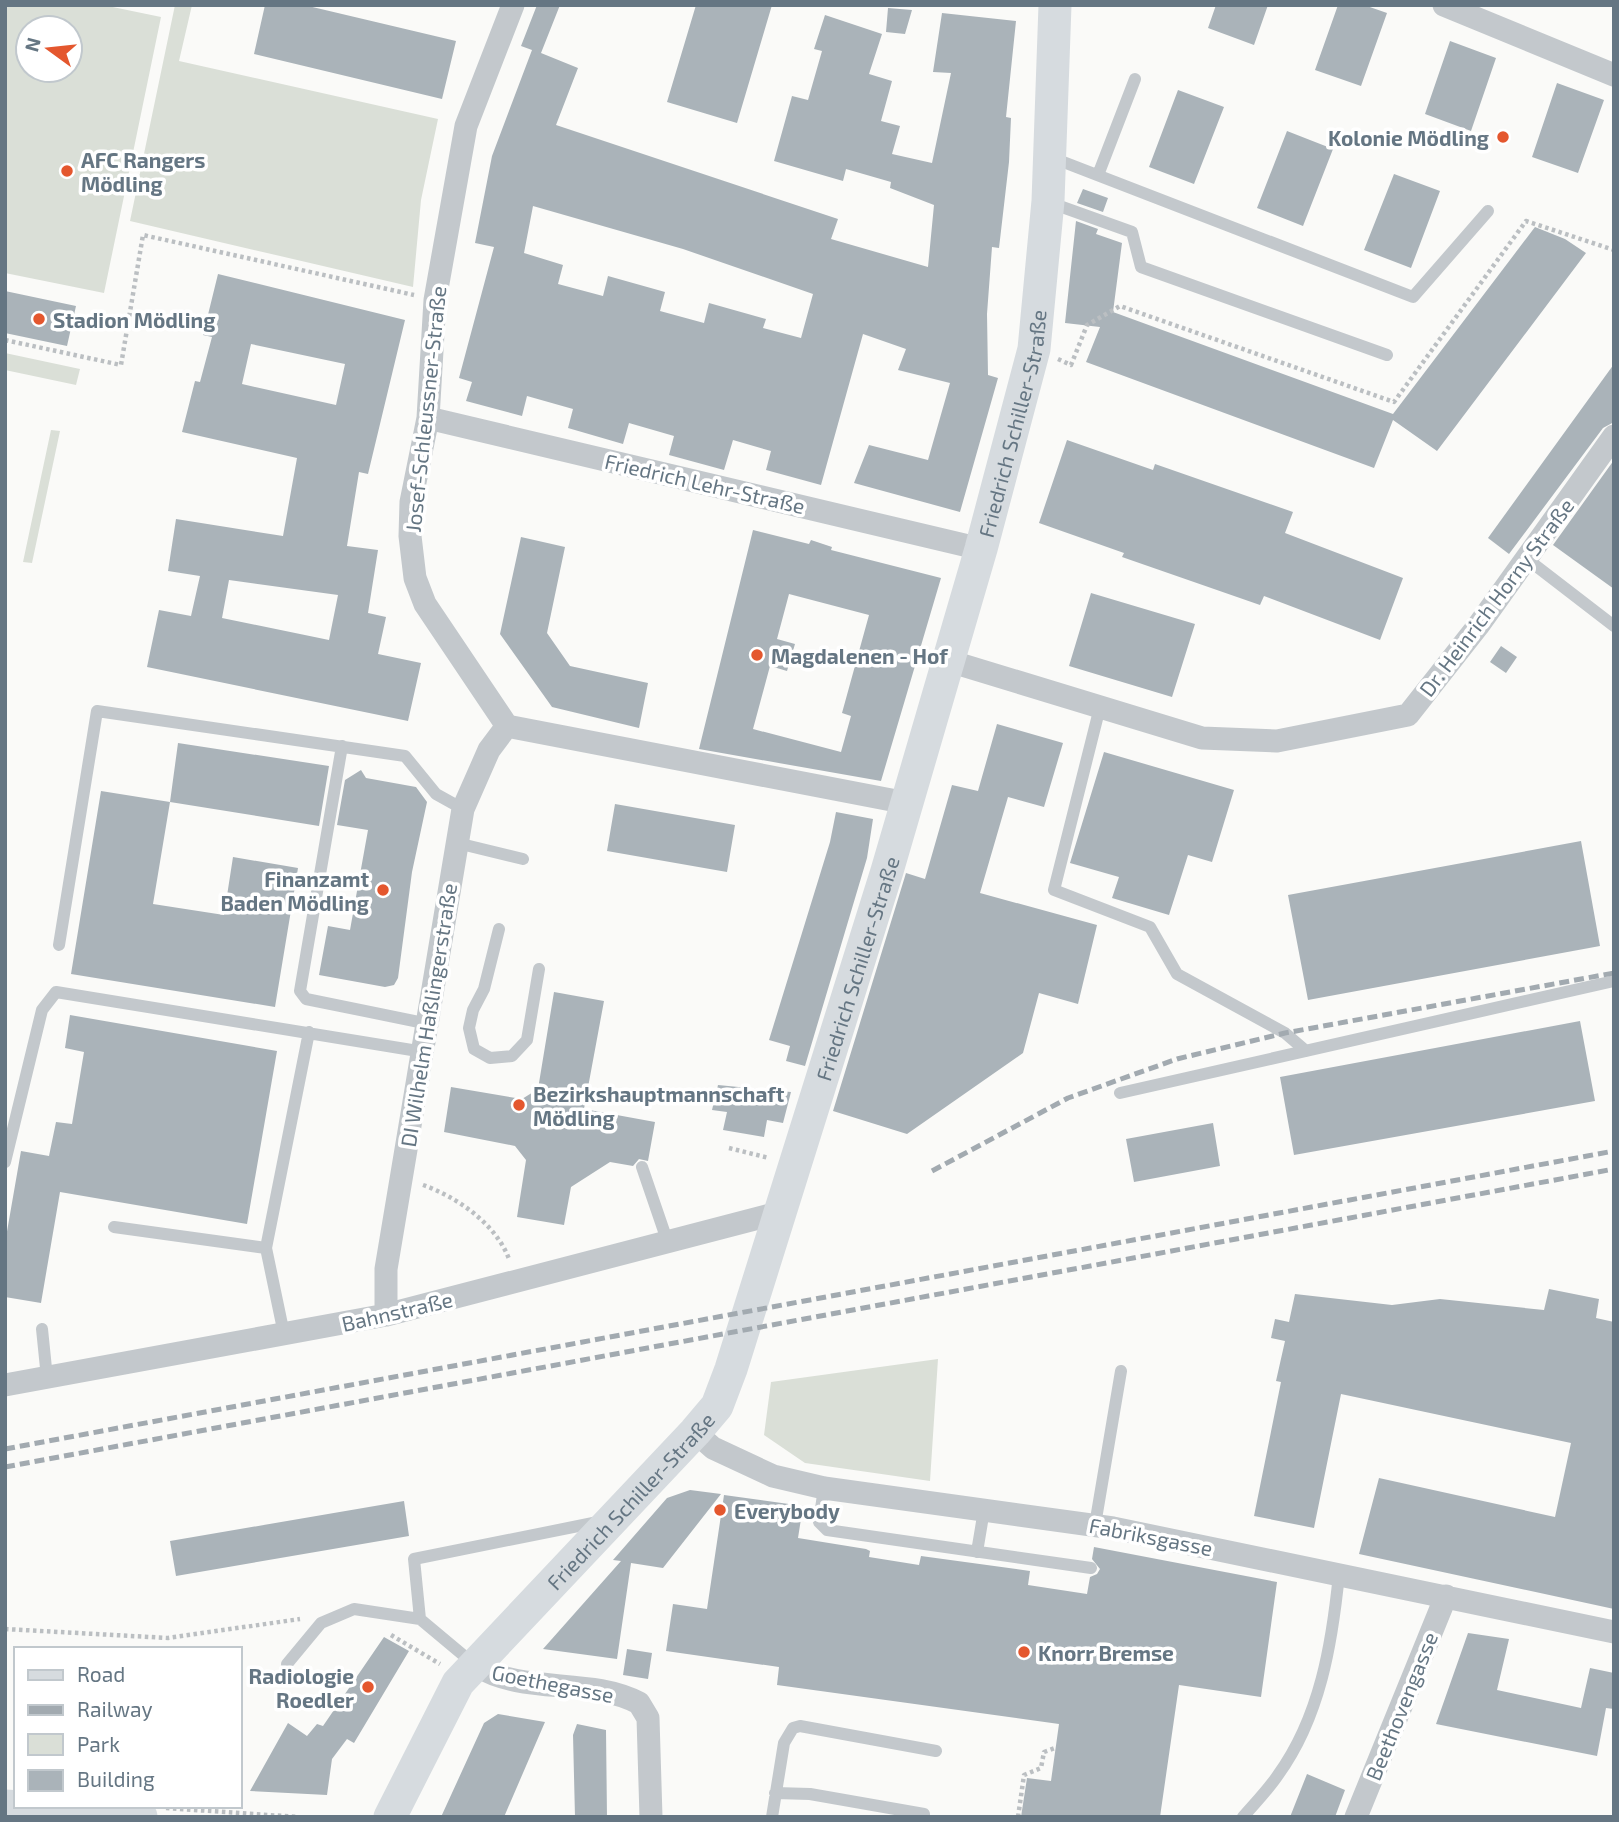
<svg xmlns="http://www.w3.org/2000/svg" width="1619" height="1822" font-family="'Exo 2',sans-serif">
  <rect width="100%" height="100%" fill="#fafaf8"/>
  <path fill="#dadfd7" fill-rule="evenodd" d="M5,5H103L161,17L104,293L5,273ZM70,28V70H28V28Z
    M175,5H192L179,61L438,119L421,200L413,287L130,221Z
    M5,353L80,369L76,385L5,370Z
    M51,430L60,431L32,563L23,562Z
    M938,1359L930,1481L805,1463L764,1435L771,1382Z"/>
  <path fill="#aab3b9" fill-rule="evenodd" d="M265,5H304L456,41L442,99L254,54Z
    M537,5H560L541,53L578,68L556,125L838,219L831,239L928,267L934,205L890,188L891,182L846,169L843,181L774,161L792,96L808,100L822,51L814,49L825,15L882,34L869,74L892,81L881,121L900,126L892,154L932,163L951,73L933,72L942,13L1016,21L1006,117L1011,118L1009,162L999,248L992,247L987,314L988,375L998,378L960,512L854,483L869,445L928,460L950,383L898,370L906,349L863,334L821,485L766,470L771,451L733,440L724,470L669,455L674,436L629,423L623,444L568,428L573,409L527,396L522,416L466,401L472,382L459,378L494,247L475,243L492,156L532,50L521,46ZM533,206L683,249L813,294L801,338L763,328L766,319L709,303L704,323L660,311L665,292L608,276L603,296L558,284L563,265L524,253Z
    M696,5H772L737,123L667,102Z
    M1216,5H1268L1254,45L1208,28Z
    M1338,5H1364L1387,13L1361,86L1315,70Z
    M888,8L912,10L905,34L886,32Z
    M1450,41L1496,58L1471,131L1425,114Z
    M1557,83L1604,100L1578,173L1532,157Z
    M1178,90L1224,107L1194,184L1149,167Z
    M1287,131L1333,149L1303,226L1257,208Z
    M1394,174L1440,191L1411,268L1364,250Z
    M1083,189L1108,198L1103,212L1077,203Z
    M1076,221L1098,229L1096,234L1122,243L1113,312L1393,414L1535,227L1565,239L1586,253L1437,451L1393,420L1374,468L1086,362L1100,327L1065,323Z
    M218,274L405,320L368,474L359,472L347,546L378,550L368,613L386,617L378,654L421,663L408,721L147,667L159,610L191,616L200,576L168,571L176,519L283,536L297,458L182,432L195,381L200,382L212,337L203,335ZM251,344L345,364L336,405L242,384ZM229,580L338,595L329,640L222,618Z
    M5,291L76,306L67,346L5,333Z
    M1614,364V422L1603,428L1509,554L1488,538Z
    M1067,440L1153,470L1155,464L1293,512L1285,533L1403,578L1380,640L1264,596L1260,605L1122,557L1124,553L1039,523Z
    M1614,460V589L1553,545Z
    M753,530L809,544L811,540L832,547L831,550L941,578L881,781L699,749ZM789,594L869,615L842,713L851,716L841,752L753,729L770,666L787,671L795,644L777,639Z
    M521,537L565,547L547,633L570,666L648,683L639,728L552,707L500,634Z
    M1091,593L1195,624L1172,697L1069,666Z
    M1501,646L1517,657L1506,673L1490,662Z
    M997,724L1063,743L1044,807L1008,797L980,893L1097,925L1078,1004L1039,993L1023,1053L907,1134L833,1111L906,873L925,879L952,785L978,791Z
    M178,743L329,766L319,826L170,802Z
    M1104,752L1234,790L1212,862L1188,855L1169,915L1112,898L1119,877L1070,863Z
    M361,770L366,778L416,787L427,802L412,872L398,978L394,985L385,987L319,975L328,926L350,930L368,830L337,825L345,780Z
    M101,791L170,802L153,904L224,915L233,857L298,868L275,1007L71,974Z
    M615,804L735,825L727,872L607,851Z
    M836,812L873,819L867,858L805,1066L786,1061L790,1046L769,1040L830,842Z
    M1581,841L1600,946L1308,1000L1288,895Z
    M554,992L604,1001L584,1109L655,1122L648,1161L639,1159L633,1166L610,1162L571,1187L564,1225L517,1217L526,1160L515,1146L444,1132L451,1087L522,1099L538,1089Z
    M70,1015L277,1051L247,1224L60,1192L41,1303L5,1297V1243L21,1151L49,1156L56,1122L72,1124L84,1052L65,1048Z
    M1580,1021L1595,1101L1294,1155L1280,1077Z
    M718,1085L791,1092L783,1123L767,1120L764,1137L723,1130L727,1112L712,1110Z
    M1213,1123L1220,1166L1134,1182L1126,1139Z
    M1549,1289L1599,1299L1596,1318L1614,1322V1609L1359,1554L1379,1478L1555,1517L1571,1443L1341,1394L1314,1528L1254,1516L1281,1382L1276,1381L1285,1341L1271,1338L1275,1319L1289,1322L1295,1294L1392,1305L1440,1299L1544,1310Z
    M690,1490L721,1494L663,1568L631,1563L617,1659L543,1649L621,1561L613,1560L667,1498Z
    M724,1495L803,1506L798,1538L866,1549L870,1551L869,1557L919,1565L921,1556L1030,1571L1028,1585L1087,1594L1090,1577L1097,1574L1100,1569L1092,1559L1094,1547L1277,1582L1261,1697L1179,1685L1160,1817H1021L1027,1778L1051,1781L1059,1724L777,1685L779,1667L666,1651L673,1604L707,1609Z
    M404,1501L409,1536L176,1576L170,1541Z
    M1468,1633L1509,1639L1497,1690L1581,1708L1590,1668L1614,1673V1709L1606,1708L1597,1756L1436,1724Z
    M384,1637L409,1651L354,1743L347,1739L332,1759L327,1795L250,1791L288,1723L307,1736L317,1724L323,1726Z
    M627,1649L652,1653L648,1679L623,1675Z
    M498,1714L545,1722L504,1817H441L484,1723Z
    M577,1724L606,1730L607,1817H575L573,1735Z
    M1307,1774L1345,1790L1335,1817H1290Z"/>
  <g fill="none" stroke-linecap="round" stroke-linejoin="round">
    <path stroke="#bbbfc2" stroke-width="4.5" stroke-dasharray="3.5 3.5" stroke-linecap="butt" d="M5,340L121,365L143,235L414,295
      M1058,359L1071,365L1087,325L1120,306L1394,402L1526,221L1614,250
      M729,1148L769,1158
      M423,1185C457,1197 496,1224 509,1259
      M5,1629L168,1638L300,1619
      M391,1635L440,1664
      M166,1808L298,1817
      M1018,1817L1024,1775L1041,1768L1044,1752L1055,1748"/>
    <path stroke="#c3c8cc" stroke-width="12" d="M1053,158L1413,297L1488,211
      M1098,175L1135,79
      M1051,203L1132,232L1141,267L1387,355
      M1527,559L1614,626
      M1100,707L1054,890L1150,927L1177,974L1285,1033L1306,1051
      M342,746L300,991L306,999L429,1024
      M457,843L523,859
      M499,929L484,989L473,1010L469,1028L474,1049L490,1058L512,1056L527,1040L539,969
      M59,945L97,711L405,756L436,794L463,809
      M1120,1093L1614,981
      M5,1162L42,1010L56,992L424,1052
      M642,1167L668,1243
      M114,1227L266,1248
      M42,1329L47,1378
      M284,1334L266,1248L309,1032
      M824,1488L819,1522L827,1530L1091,1568
      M1095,1525L1121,1371
      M977,1552L984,1510
      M420,1619L414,1559L598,1522
      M287,1664L321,1623L354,1609L420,1619L475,1665
      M775,1793L810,1794L924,1814
      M772,1817L784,1743L793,1728L800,1726L936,1751
      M1243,1817C1255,1803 1268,1790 1278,1775C1320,1717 1332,1644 1339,1574"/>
    <path stroke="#c3c8cc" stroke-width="23" d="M513,5L466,126L435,300L428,418L411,502L410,536L415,578L425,604L507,726L907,803
      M1444,5L1614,75
      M428,418L981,549
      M949,661L1202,738L1277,741L1408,715L1478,626L1614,436
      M386,1315V1269L463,809L489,750L507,726
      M5,1385L386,1315L782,1212
      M695,1432L713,1448L773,1476L824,1488L1113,1528L1614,1632
      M477,1666C524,1695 590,1677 639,1703L648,1718L651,1817
      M1356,1817L1446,1596"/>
    <path stroke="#d6dbdf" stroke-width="33" id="s1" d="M390,1817L458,1683L695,1432L717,1406L731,1369L887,871L981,549L1034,349L1048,201L1055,5"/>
    <path stroke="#d6dbdf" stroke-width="37" d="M5,1808L139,1817"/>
    <path stroke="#a2aab0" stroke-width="5" stroke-dasharray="10 5" stroke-linecap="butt" d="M932,1171L1068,1098L1177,1059L1285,1033L1614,973
      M5,1449L1614,1151
      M5,1467L1614,1169"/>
  </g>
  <g fill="#e4572e" stroke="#fff" stroke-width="2.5">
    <circle cx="1503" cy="137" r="7"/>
    <circle cx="67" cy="171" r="7"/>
    <circle cx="39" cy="319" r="7"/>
    <circle cx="757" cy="655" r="7"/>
    <circle cx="383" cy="890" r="7"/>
    <circle cx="519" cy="1105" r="7"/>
    <circle cx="720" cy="1510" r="7"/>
    <circle cx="1024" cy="1652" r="7"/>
    <circle cx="368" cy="1687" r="7"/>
  </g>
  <g text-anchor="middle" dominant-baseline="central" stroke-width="7" stroke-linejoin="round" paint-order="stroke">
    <g font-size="21" font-weight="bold" fill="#657683" stroke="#fff" text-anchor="start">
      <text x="1489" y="137" text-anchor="end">Kolonie Mödling</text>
      <text x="81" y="159">AFC Rangers<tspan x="81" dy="24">Mödling</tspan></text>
      <text x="53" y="319">Stadion Mödling</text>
      <text x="771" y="655">Magdalenen - Hof</text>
      <text x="369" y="878" text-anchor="end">Finanzamt<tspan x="369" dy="24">Baden Mödling</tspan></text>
      <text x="533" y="1093">Bezirkshauptmannschaft<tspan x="533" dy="24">Mödling</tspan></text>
      <text x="734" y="1510">Everybody</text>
      <text x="1038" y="1652">Knorr Bremse</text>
      <text x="354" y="1675" text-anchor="end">Radiologie<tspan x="354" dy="24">Roedler</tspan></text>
    </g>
    <g font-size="21" fill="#657683" stroke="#fff">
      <text transform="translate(425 409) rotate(-84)">Josef-Schleussner-Straße</text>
      <text stroke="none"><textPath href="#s1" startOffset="1556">Friedrich Schiller-Straße</textPath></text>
      <text transform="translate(705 483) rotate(13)">Friedrich Lehr-Straße</text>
      <text transform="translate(1496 597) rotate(-53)">Dr. Heinrich Horny Straße</text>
      <text stroke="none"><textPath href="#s1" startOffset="989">Friedrich Schiller-Straße</textPath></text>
      <text transform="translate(428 1015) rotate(-81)">DI Wilhelm Haßlingerstraße</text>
      <text transform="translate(397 1311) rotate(-13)">Bahnstraße</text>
      <text stroke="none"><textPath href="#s1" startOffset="401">Friedrich Schiller-Straße</textPath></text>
      <text transform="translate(1151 1536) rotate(11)">Fabriksgasse</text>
      <text transform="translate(553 1683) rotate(11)">Goethegasse</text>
      <text transform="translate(1401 1706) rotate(-68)">Beethovengasse</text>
    </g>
  </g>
  <rect width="1619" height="1822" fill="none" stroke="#657683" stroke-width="14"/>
  <rect x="14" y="1647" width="228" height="161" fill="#ffffff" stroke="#c1c8cd" stroke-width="2"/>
  <rect x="28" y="1670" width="35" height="10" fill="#d6dbdf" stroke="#c1c8cd" stroke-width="2"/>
  <text x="77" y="1682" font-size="21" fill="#657683">Road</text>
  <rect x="28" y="1705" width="35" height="10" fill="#a2aab0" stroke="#c1c8cd" stroke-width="2"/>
  <text x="77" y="1717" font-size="21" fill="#657683">Railway</text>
  <rect x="28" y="1734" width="35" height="21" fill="#dadfd7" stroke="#c1c8cd" stroke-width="2"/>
  <text x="77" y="1752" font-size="21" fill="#657683">Park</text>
  <rect x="28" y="1770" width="35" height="21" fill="#aab3b9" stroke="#c1c8cd" stroke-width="2"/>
  <text x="77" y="1787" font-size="21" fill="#657683">Building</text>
  <g transform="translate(49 49) rotate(285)"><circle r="33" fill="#ffffff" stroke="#c1c8cd" stroke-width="2"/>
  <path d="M0-5L12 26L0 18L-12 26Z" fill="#e4572e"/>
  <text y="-10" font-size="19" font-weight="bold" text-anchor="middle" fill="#657683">N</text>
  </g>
</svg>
